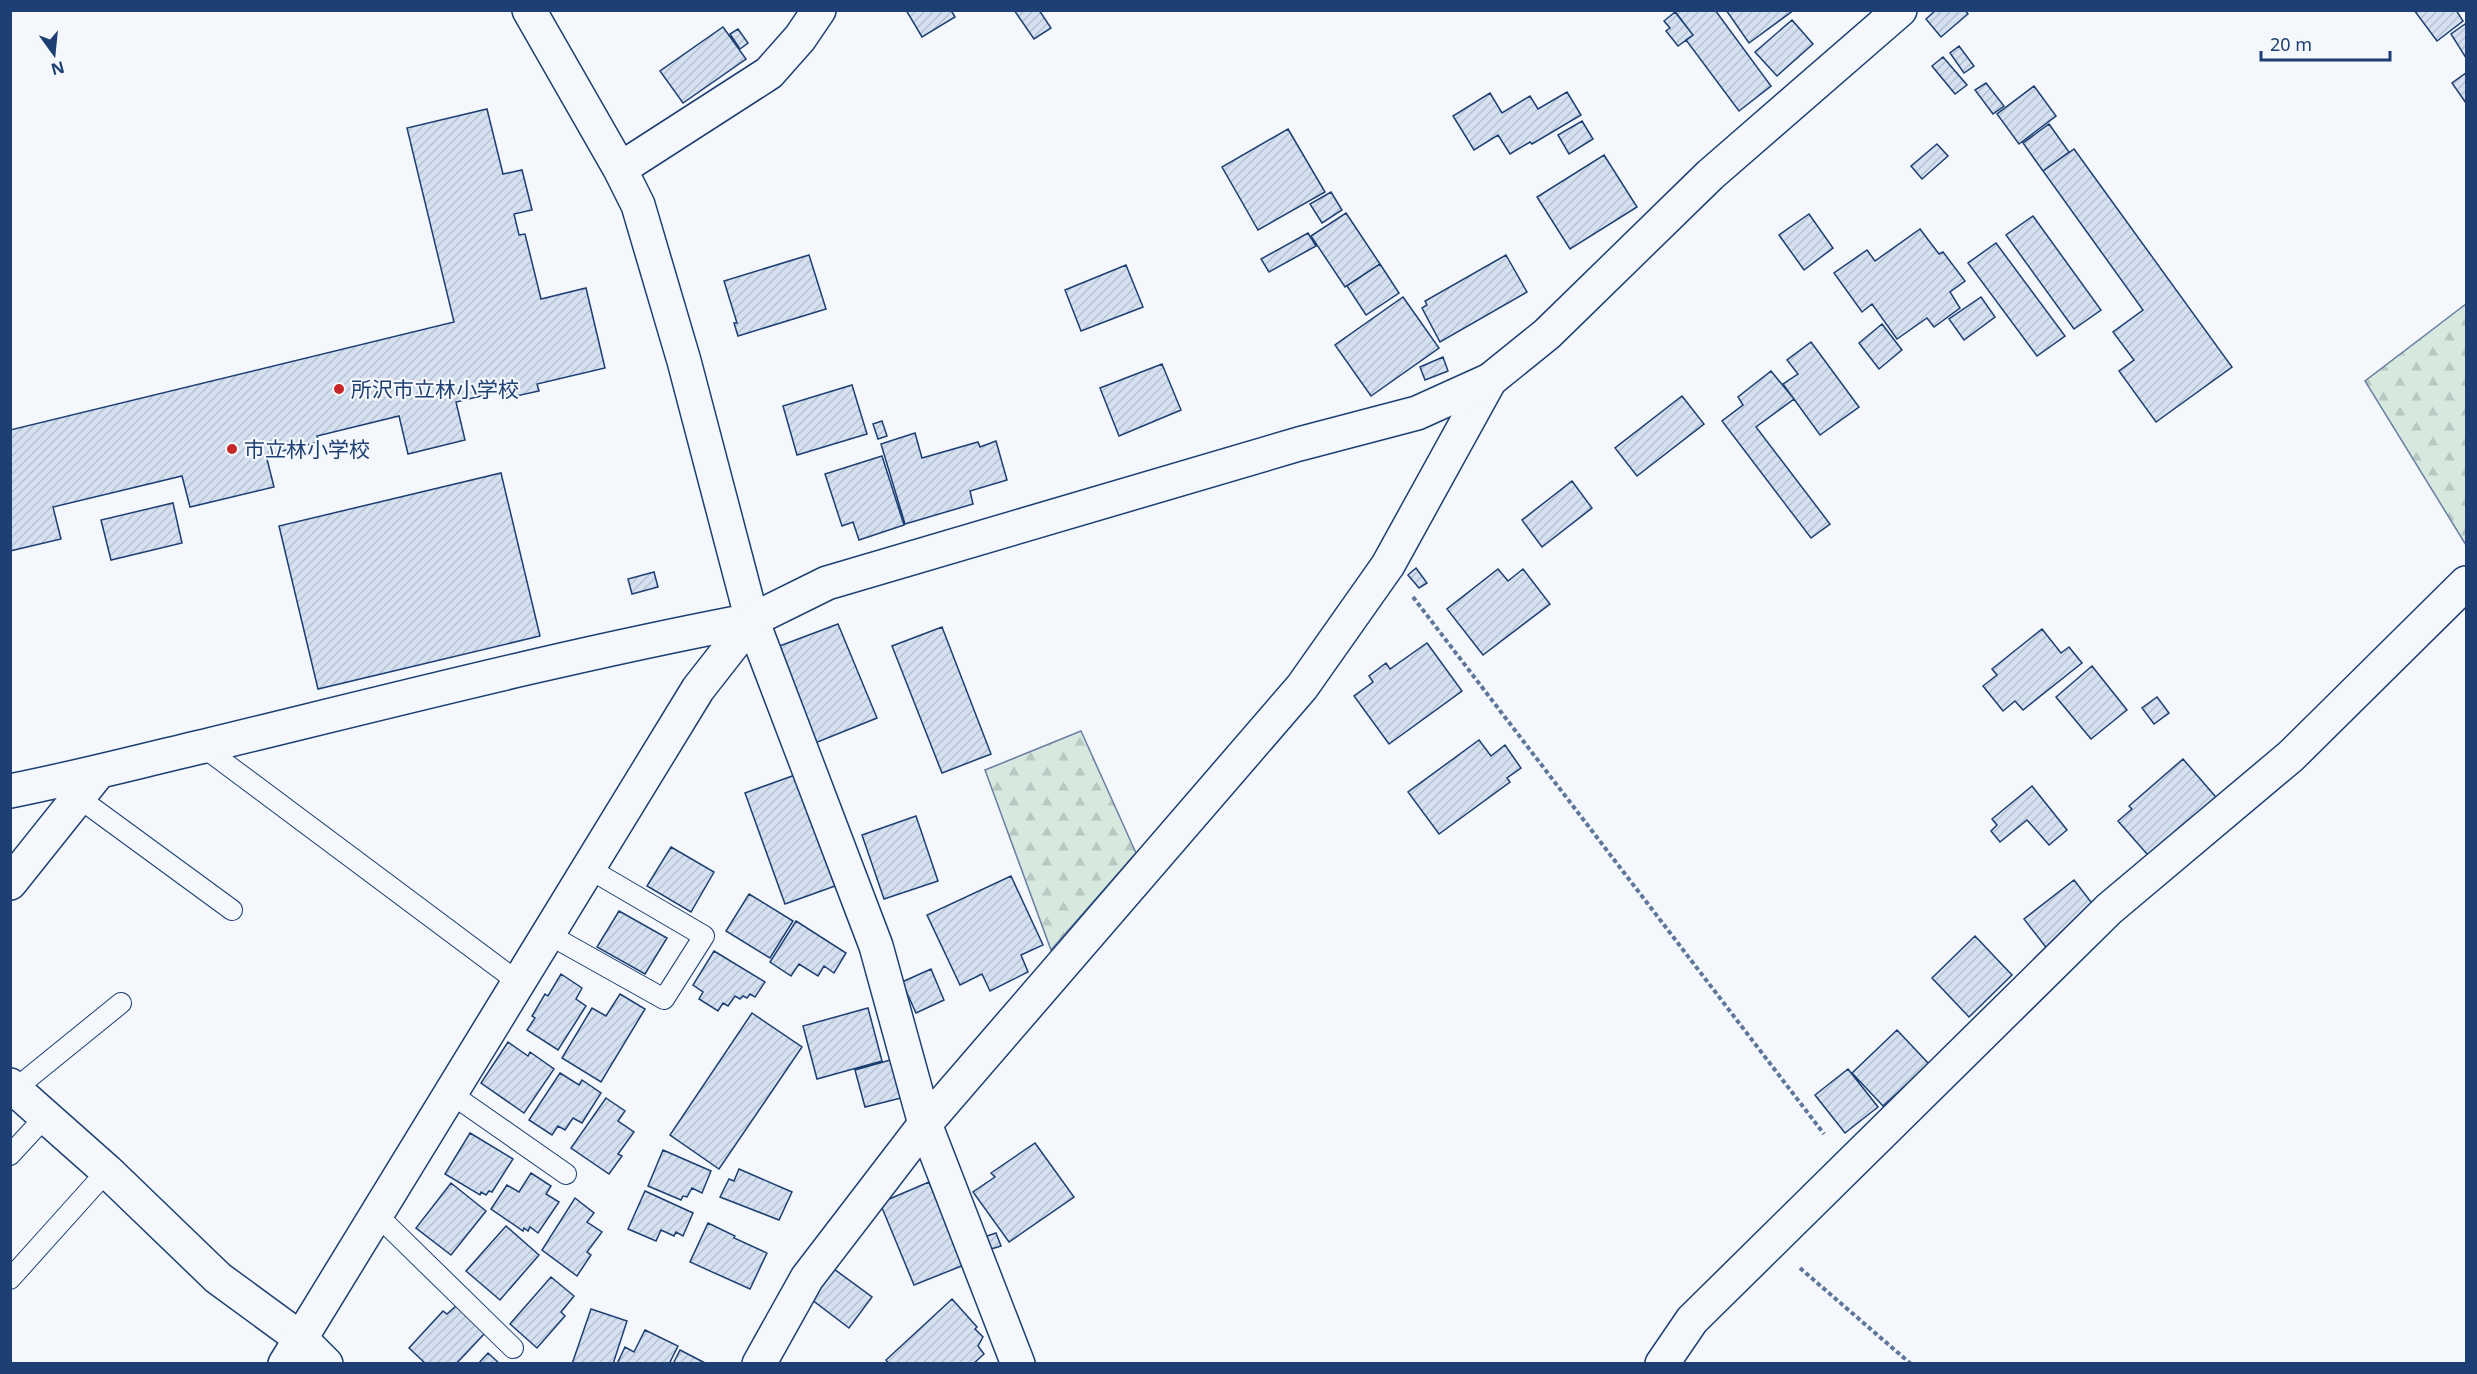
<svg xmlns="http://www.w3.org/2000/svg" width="2477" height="1374" font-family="'Noto Sans','Noto Sans JP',sans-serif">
  <defs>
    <pattern id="forest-firs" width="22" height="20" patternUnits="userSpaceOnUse" patternTransform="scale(1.5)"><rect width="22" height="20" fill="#d7e8df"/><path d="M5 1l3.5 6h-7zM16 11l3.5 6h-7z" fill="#b8c8c3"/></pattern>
    <pattern id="building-hatch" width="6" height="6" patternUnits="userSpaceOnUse" patternTransform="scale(1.5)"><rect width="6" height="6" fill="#d5e0f0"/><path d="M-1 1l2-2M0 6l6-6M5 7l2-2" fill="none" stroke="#b6c1d1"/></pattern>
  </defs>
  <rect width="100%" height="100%" fill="#f4f7fb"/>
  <path fill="url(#forest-firs)" stroke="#687fa3" stroke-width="1.5" d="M2466,304V545L2365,381Z
    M1081,731L1136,853L1051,950L985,770Z"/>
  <path fill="url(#building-hatch)" stroke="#1d3f73" stroke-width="1.5" d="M906,10H954L952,12L955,17L922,37Z
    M1014,10H1039L1051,28L1034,39Z
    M1674,10H1715L1771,86L1739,111L1686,40L1693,35Z
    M1726,10H1794L1749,43Z
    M1936,10H1965L1968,14L1941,37L1926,19Z
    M2414,10H2456L2463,21L2437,41Z
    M1675,12L1693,35L1678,46L1666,31L1670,28L1664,21Z
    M1792,20L1813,44L1777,76L1755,52Z
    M2465,24L2466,26V58L2451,34Z
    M723,27L746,59L683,103L660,71Z
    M738,29L748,43L740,49L730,34Z
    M1959,46L1974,66L1964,73L1950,53Z
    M1943,57L1967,85L1955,94L1932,66Z
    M2466,73V103L2452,83Z
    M1986,83L2004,106L1993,114L1975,90Z
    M2034,86L2056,116L2019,144L1997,114Z
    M1567,92L1581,115L1532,144L1530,142L1510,154L1498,135L1474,150L1453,116L1490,93L1502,113L1530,96L1538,109Z
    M487,109L503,174L522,170L532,210L514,214L519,235L525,234L541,299L586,288L605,368L537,384L539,391L507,398L506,390L456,402L465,440L408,454L399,416L317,436L319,442L266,455L274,487L190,507L182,476L53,507L61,539L10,551V430L454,322L407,128Z
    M1582,121L1593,139L1569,154L1558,135Z
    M2049,124L2069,152L2043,171L2023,143Z
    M1288,129L1325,192L1258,230L1222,167Z
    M1937,144L1948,156L1922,179L1911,166Z
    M2074,149L2232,367L2156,422L2119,371L2134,360L2113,332L2143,310L2043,171Z
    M1604,155L1637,207L1570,249L1537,197Z
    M1331,192L1342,210L1322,223L1310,204Z
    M1346,213L1380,264L1345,287L1311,236Z
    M1809,214L1833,248L1804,270L1779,235Z
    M2033,216L2101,310L2074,329L2006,235Z
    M1920,229L1939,254L1943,252L1965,281L1950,292L1960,308L1934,327L1927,318L1897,339L1872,304L1862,312L1834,273L1867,250L1875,261Z
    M1308,233L1316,246L1269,272L1261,259Z
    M1996,243L2065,336L2037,356L1968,263Z
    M809,255L826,309L738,336L734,323H737L724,281Z
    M1506,255L1527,292L1440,342L1422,308L1427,305L1425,301Z
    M1380,264L1399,293L1366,315L1347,286Z
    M1126,265L1143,307L1081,331L1065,290Z
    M1403,297L1439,348L1371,396L1335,345Z
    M1981,297L1995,317L1964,340L1949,319Z
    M1882,324L1902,350L1879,369L1859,343Z
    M1811,342L1859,407L1820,435L1783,384L1798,374L1787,360Z
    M1443,357L1448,371L1425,380L1420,367Z
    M1162,364L1181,410L1119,436L1100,388Z
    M1771,371L1794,399L1756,427L1830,524L1811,538L1722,421L1743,405L1738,397Z
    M852,385L867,434L797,455L783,406Z
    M1682,396L1704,424L1637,476L1615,448Z
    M882,421L887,436L878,439L873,424Z
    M915,433L922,458L978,442L980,447L996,441L1007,480L970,491L973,504L905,524L881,444Z
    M882,456L904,525L859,540L853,522L842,526L825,474Z
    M501,473L540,636L318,689L279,526Z
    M1572,481L1592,508L1542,547L1522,520Z
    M173,503L182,543L111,560L101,520Z
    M1416,568L1427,583L1419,588L1408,575Z
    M1498,569L1508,581L1523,569L1550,604L1483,655L1447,609Z
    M654,572L658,587L632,594L628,579Z
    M838,624L877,718L815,743L777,647Z
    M942,627L991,754L942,773L892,646Z
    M2042,629L2061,653L2069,647L2082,663L2023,710L2015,701L2003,711L1983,686L1997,675L1992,669Z
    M1427,643L1462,691L1389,744L1354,696L1373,682L1369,676L1386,663L1390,669Z
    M2092,666L2127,710L2091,739L2056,697Z
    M2157,697L2169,713L2154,724L2142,708Z
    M1479,740L1491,756L1505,745L1521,768L1507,778L1510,782L1439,834L1408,792Z
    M2183,759L2221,803L2154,862L2118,821L2132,809L2129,806Z
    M795,775L835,886L785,904L745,793Z
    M2032,786L2067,830L2049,845L2027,820L2000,842L1991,831L1997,825L1992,819Z
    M916,816L938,881L884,899L862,835Z
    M671,847L714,872L691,912L647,886Z
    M1011,876L1043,945L1021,955L1028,972L990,991L982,974L960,985L927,915Z
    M2074,880L2098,911L2048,950L2024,919Z
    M749,894L793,921L770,958L726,931Z
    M619,911L667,938L645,974L597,947Z
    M796,921L846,953L834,973L824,966L818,976L799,964L791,976L770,962Z
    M1975,936L2012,975L1969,1017L1932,978Z
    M714,951L765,982L755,997L750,994L747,998L743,996L740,999L735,996L728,1006L723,1003L718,1011L699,999L703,992L693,985Z
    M931,969L944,1000L916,1013L902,982Z
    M561,974L582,988L576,999L586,1006L558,1050L527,1030L535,1018L532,1016L545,994L548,996Z
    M620,994L645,1009L601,1082L562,1058L592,1008L606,1016Z
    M868,1008L882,1061L817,1079L803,1026Z
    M752,1013L802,1047L719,1169L670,1135Z
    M1897,1030L1929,1064L1883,1106L1852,1073Z
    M508,1042L528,1056L530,1052L554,1069L524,1113L481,1083Z
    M894,1059L905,1097L865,1107L855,1070Z
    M1848,1069L1878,1107L1845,1133L1815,1095Z
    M560,1073L579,1085L582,1080L601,1093L582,1123L573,1118L565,1130L558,1126L552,1135L529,1120Z
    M606,1098L625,1111L618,1121L634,1132L618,1154L622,1156L609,1174L571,1148Z
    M470,1133L513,1159L492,1192L489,1191L486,1195L481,1192L480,1195L445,1174Z
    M1035,1143L1074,1197L1009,1242L973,1192L995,1177L991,1173Z
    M663,1150L711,1171L702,1193L692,1188L687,1197L683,1196L681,1200L648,1186Z
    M739,1169L792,1192L779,1220L720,1197L729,1179L734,1181Z
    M531,1173L551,1186L546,1194L559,1202L538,1233L530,1227L528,1231L524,1228L523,1231L491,1209L507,1185L519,1192Z
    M929,1182L964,1265L914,1285L880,1203Z
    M451,1183L486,1211L451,1255L416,1228Z
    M645,1191L693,1213L683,1236L676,1232L674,1236L661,1230L656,1241L628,1229Z
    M575,1198L594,1213L587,1222L602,1232L587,1252L591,1255L577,1276L542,1250Z
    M708,1223L735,1236L734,1238L767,1253L750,1289L690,1262Z
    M506,1226L539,1255L500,1300L466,1271Z
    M996,1233L1001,1246L988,1250L984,1237Z
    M834,1269L872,1297L849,1328L811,1299Z
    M551,1277L574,1296L561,1312L565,1316L537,1348L510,1324Z
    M952,1299L977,1327L975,1329L983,1337L978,1346L984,1354L973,1364H889L886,1360Z
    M456,1306L485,1333L456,1364H426L409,1348L443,1311L447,1314Z
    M591,1309L627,1321L613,1364H572Z
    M645,1330L678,1346L669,1364H617L625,1347L634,1352Z
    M680,1350L707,1364H673Z
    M488,1353L500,1364H478Z"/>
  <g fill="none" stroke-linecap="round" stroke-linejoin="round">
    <defs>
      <path id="service" d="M202,746L518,982
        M79,798L232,910
        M548,934L664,999L704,936L588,868
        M15,1089L121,1003
        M450,1093L566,1174
        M10,1155L46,1116
        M376,1214L513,1348
        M10,1279L107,1171"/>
      <path id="minor" d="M529,10L620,169L638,205L684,361L752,620L876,946L925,1124L1018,1364
        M620,169L769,73L800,38L819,10
        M10,791C76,778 140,761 205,746C386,702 568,655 752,620
        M10,883L97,774
        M10,1085L107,1171L218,1278L300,1338L326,1364
        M759,1364L807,1278L925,1124L1302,687L1388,565L1490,380
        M1662,1364L1692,1320L2109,909L2291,756L2466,583"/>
      <path id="tertiary" d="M285,1364L698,689L752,620L827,583L1299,444L1417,413L1490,380L1547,334L1710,175L1900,10"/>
    </defs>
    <use href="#service" stroke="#1d3f73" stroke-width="22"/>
    <use href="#minor" stroke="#1d3f73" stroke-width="36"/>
    <use href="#tertiary" stroke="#1d3f73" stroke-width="36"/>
    <path stroke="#5e769c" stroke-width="4" stroke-dasharray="4.5 3" stroke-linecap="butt" d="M1413,597L1824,1134
      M1800,1268L1911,1364"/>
    <use href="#service" stroke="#f4f7fb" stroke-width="20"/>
    <use href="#minor" stroke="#f4f7fb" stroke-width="33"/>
    <use href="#tertiary" stroke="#f4f7fb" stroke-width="33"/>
  </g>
  <g fill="#c62828" stroke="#f4f7fb" stroke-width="2">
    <circle cx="339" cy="389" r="6"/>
    <circle cx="232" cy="449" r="6"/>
  </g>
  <g text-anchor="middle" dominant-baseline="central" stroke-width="4.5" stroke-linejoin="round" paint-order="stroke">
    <g font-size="21" fill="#1d3f73" stroke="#f4f7fb" text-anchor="start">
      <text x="351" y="389">所沢市立林小学校</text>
      <text x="244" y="449">市立林小学校</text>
    </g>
  </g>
  <rect width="2477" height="1374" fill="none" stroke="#1d3f73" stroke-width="24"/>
  <g transform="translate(54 54) rotate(165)" stroke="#f4f7fb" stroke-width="4.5" paint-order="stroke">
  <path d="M0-4.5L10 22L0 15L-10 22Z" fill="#1d3f73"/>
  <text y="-9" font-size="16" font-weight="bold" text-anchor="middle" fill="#1d3f73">N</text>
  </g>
  <path d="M2261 51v9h129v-9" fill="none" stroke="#1d3f73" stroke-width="3"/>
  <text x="2270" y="51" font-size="18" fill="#1d3f73" stroke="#f4f7fb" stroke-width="4.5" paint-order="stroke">20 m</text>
</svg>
